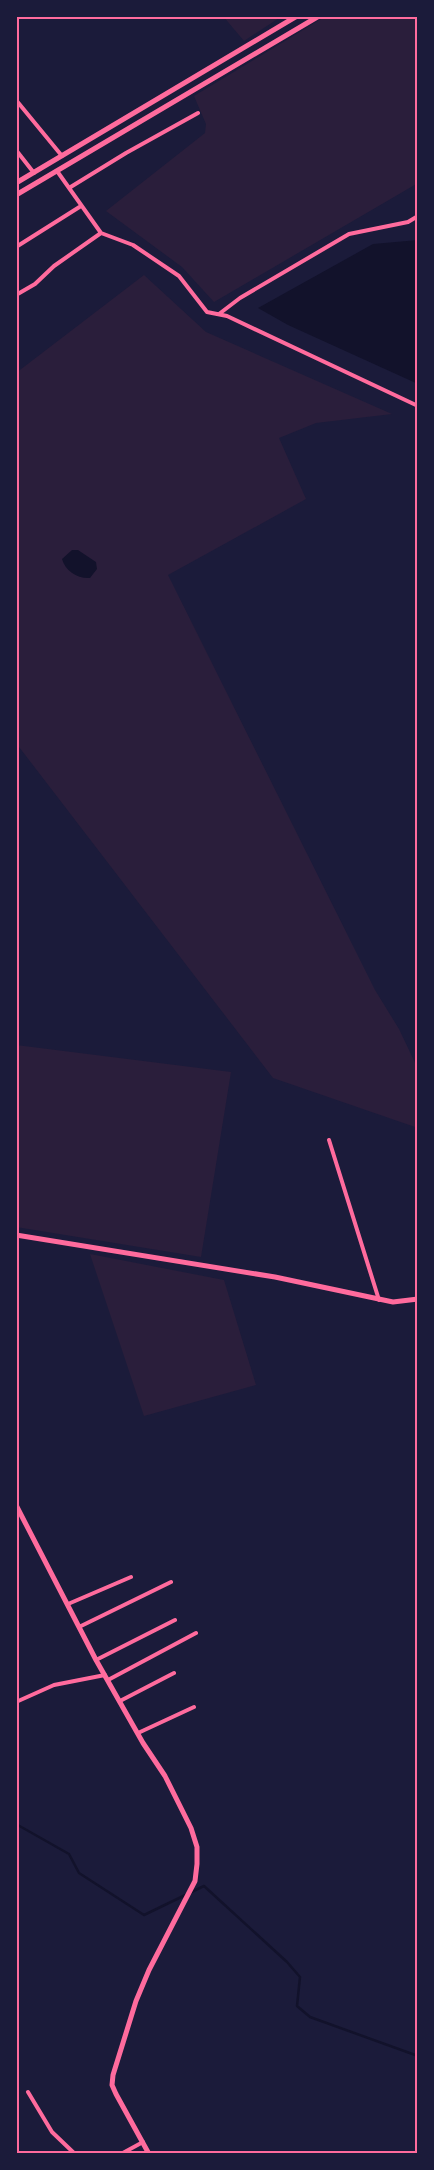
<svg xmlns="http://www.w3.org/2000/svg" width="434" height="2170" font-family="Rubik,sans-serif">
  <rect width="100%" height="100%" fill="#1b1b3a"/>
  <path fill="#2a1e3b" d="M223,16H282L244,41Z
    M326,16H418V183L214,302L182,267L106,211L205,133L206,124L194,96Z
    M144,275L206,332L392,414L316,423L279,438L306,499L168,575L375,990L399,1029L418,1069V1128L273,1078L16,743V373Z
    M16,1045L231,1072L201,1257L16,1227Z
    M90,1254L224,1280L256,1385L144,1416Z"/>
  <path fill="#12122b" d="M418,240V384L288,325L258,308L373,244Z
    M72,550H78L96,562L97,569L90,578C78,579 65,571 62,559Z"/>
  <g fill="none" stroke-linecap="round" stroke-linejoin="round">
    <path stroke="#12122b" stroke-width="2.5" d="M16,1824L69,1854L79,1873L144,1915L204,1886L287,1962L300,1977L297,2006L310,2017L418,2056"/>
    <path stroke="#ff6b9d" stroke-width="4" d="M16,100L62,156
      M16,150L34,173
      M69,188L126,153L198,113
      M101,233L133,245L179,276L207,312L227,316L418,406
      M16,247L81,206
      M16,295L35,284L54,266L101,233L57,171
      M219,314L240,298L349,234L408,222L418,216
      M329,1140L379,1300
      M68,1604L131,1577
      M79,1627L171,1582
      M96,1660L175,1620
      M108,1680L196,1633
      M120,1701L174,1673
      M16,1702L54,1685L105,1675
      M138,1733L194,1707
      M28,2092L52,2132L75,2154
      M121,2154L143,2142"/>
    <path stroke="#ff6b9d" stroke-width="5" d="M16,183L297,16
      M16,195L319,16
      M16,1235L275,1277L393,1302L418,1299
      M16,1505L96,1660L143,1743L165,1776L191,1828L197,1847V1864L195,1881L149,1970L136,2001L113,2075L112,2085L116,2094L149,2154"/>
  </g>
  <rect width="434" height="2170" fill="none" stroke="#1b1b3a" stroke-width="35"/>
  <rect x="18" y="18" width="398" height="2134" fill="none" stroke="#ff6b9d" stroke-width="2"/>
</svg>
